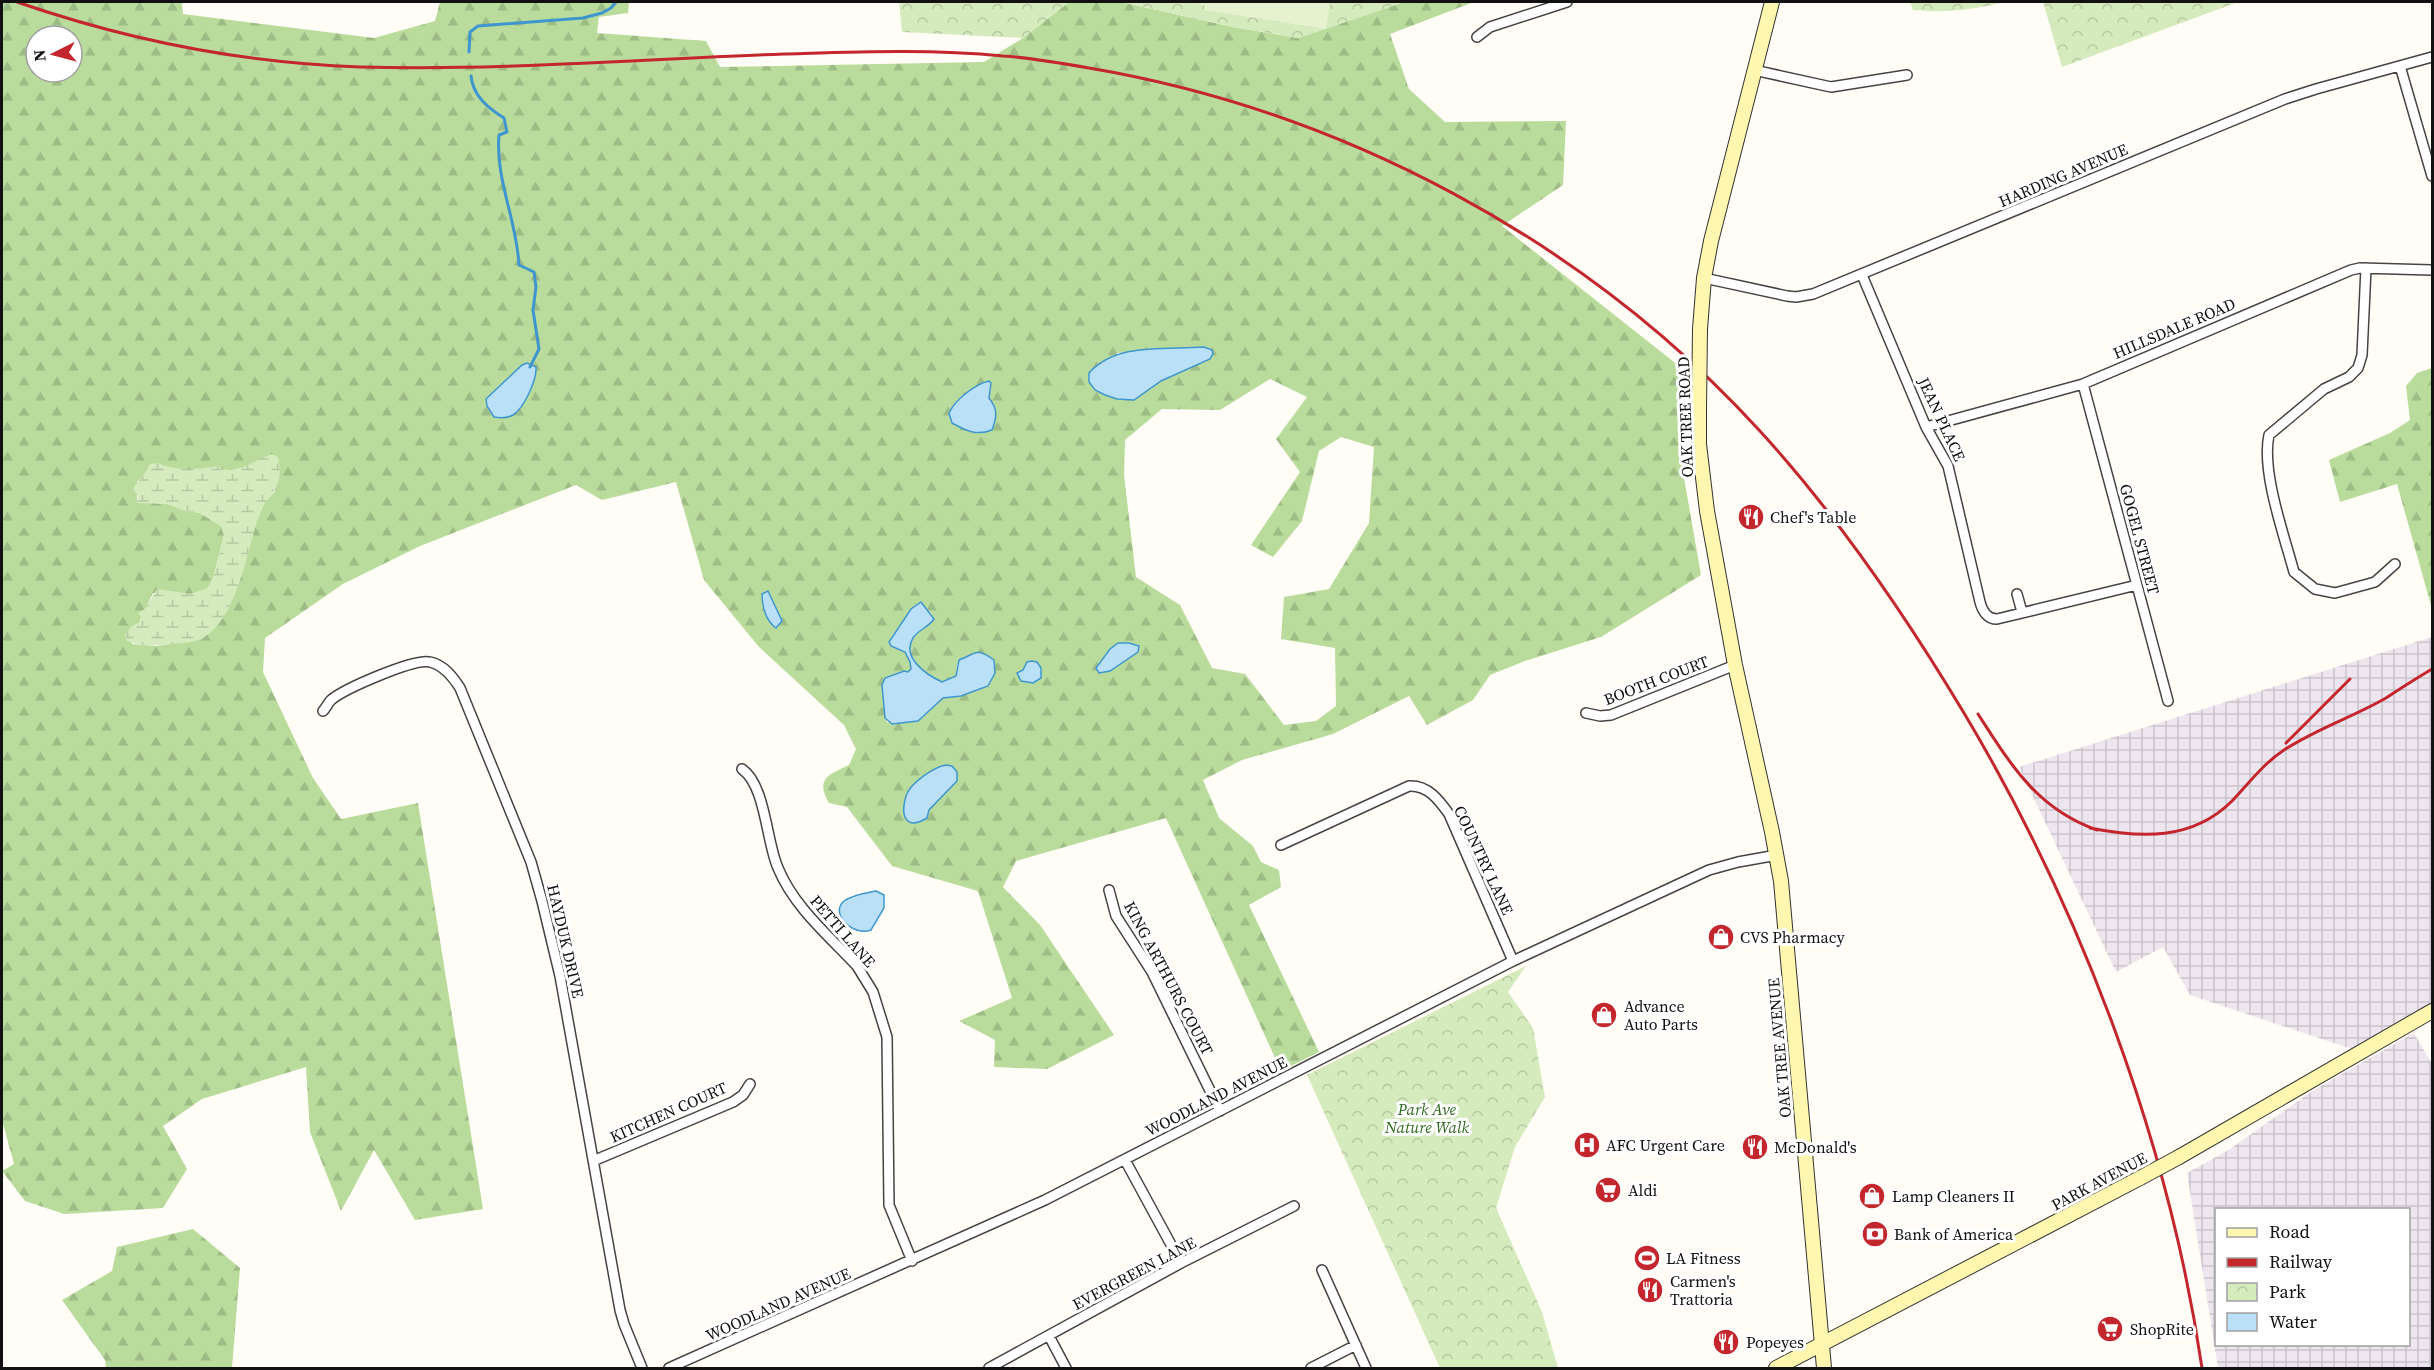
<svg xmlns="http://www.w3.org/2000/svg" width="2434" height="1370" font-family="'Source Serif 4',serif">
  <defs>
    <pattern id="industrial-grid" width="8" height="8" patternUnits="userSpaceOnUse" patternTransform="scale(1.5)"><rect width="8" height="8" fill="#eee6ef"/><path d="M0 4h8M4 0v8" fill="none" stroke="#cbc4cc"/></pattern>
    <pattern id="forest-firs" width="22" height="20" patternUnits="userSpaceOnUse" patternTransform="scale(1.5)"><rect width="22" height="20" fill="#b9dc9c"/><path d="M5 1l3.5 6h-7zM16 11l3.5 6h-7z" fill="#9ebc85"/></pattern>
    <pattern id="wetland-marsh" width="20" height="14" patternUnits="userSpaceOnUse" patternTransform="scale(1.5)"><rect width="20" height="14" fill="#d5ebbd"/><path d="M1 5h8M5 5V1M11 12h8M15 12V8" fill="none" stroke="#b6c8a1"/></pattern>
    <pattern id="park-crowns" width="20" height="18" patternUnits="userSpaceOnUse" patternTransform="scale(1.5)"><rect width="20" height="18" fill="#d5ebbd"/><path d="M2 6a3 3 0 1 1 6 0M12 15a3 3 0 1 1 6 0" fill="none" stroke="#b6c8a1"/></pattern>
  </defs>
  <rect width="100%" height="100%" fill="#fffdf5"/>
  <path fill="url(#industrial-grid)" fill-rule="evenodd" d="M2432,637V1011L2361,1052L2190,995L2163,947L2116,972L2019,767Z
    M2414,1033L2432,1064V1368H2218L2187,1173L2230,1149L2312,1091ZM2216,1210H2408V1344H2216Z"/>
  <path fill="url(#forest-firs)" fill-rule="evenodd" d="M2,2H182L183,14L374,38L435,21L440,2H629L628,13L599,17L597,33L706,41L720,67L984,62L1023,38L1069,2H1121L1233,27L1298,38L1404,2H1474L1390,34L1409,89L1445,122L1566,121L1563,185L1502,226L1679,366L1683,472L1701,575L1601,637L1525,661L1490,675L1473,700L1427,725L1409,696L1333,734L1242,760L1203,780L1219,818L1253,846L1261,862L1279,870L1281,887L1249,905L1319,1052L1281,1071L1166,818L1016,861L1003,887L1040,925L1114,1035L1047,1069L994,1067L995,1040L959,1021L1012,998L978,891L892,866L847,807L829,803C814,778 831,774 849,765L856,749L844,725L759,647L704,580L676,482L602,500L576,485L420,546L343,584L265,638L263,672L313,778L341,819L418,803L483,1209L415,1220L374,1150L341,1211L310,1132L306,1067L202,1099L163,1126L187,1169L163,1208L64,1214L25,1201L2,1171L14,1164L2,1120ZM36,36H72V72H36ZM1204,347L1213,354L1210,359L1161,381L1134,400L1117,399V353ZM1270,379L1307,397L1276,439L1300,472L1251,545L1273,557L1302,521L1319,451L1341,437L1374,447L1369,523L1329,589L1284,597L1281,639L1335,648L1336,706L1316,721L1284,725L1245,674L1212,668L1180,605L1136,577L1124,475L1125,440L1162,409L1220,410ZM984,382L990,391L989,398C998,409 997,417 992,430L953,423L949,413L952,407ZM157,463L170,469H203L226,472L241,468L276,490L262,505L251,539L202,639L157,646L132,644L131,627L139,623L153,593L191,594L207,589L213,579L224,535L221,526L200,513L183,510L168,504L137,502V482ZM911,609H926L932,614C927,630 919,627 913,639C902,659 927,675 941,682L956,676L957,664L967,657L995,673L988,686L962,696L943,698L918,721L892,724L887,722C879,707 889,689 893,675L908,672L911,670L910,662L905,651L891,646V637L906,619Z
    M2432,368V609L2397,484L2340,502L2329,460L2390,433L2410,420L2406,386L2417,373Z
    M193,1229L240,1268L232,1368H106L105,1360L62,1300L112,1271L117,1247Z"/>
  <path fill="url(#wetland-marsh)" d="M272,454L278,457C285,495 268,488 258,519C246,554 237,618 203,638C195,643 180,643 171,644C158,646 138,647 126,640L125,635L131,627L139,623L141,617L138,613L145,609L157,589L191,594L207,589L213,579L224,535L221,526L200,513L183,510L168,504L137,503L138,496L133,489C138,480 146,474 150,464L157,463C176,471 196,470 217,466C236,478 252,460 272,454Z"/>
  <path fill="url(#park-crowns)" d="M899,2H1069L1023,38L902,32Z
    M1122,2H1404L1298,38L1233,27Z
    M1910,2H2004C1974,10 1944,13 1913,10Z
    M2043,2H2238L2062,67Z
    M1526,966L1508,992L1533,1028L1545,1097L1515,1147L1496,1208L1542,1312L1558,1368H1440L1307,1075Z"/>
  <path fill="#e6f2cf" d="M1197,2H1330L1326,29L1204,10L1205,6L1197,3Z"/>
  <path fill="#b9e0f7" stroke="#3f96cf" stroke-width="1.5" d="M1204,347L1212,350L1213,354L1210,359L1161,381L1134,400L1117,399L1105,395L1095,390L1089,382V373C1117,342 1165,350 1204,347Z
    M527,363L536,367C537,380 524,408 513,415C508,418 500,418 494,417L487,406L486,399L522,365Z
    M989,381L991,383L989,398C998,409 997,417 992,430C977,436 966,431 952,423L949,413C955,400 975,384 989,381Z
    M768,591L782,621L776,628C766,621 762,607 762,594Z
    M921,602L934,619C929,627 918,630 913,638C901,658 927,675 942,682L956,676L959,660C977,653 977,647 994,660L995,673L988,686L961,696L943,698L918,721L892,724L885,718L882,685L885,678L904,671L908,672L911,669L910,662L905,652L891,646L889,642L911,609Z
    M1118,643H1129L1139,646L1138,652L1110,671L1099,673L1096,668L1110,649Z
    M1031,661L1037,662L1041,668V678L1033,683L1021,681L1017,673L1023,670L1027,662Z
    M946,765L952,766L957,772V781L929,810L927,818C906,831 900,816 906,796C910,783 934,767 946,765Z
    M876,891L884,895V908L871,930C854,937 829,914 844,901C852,895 866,893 876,891Z"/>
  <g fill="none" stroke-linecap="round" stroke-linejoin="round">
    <path stroke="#3f96cf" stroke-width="3" d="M469,52L470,32L478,26L583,18L602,13L611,8L616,2
      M471,76C473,96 488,108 504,118L507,132L499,135C495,179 517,221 519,265L534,272L536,287L533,310L539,349L530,367"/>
    <defs>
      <path id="street" d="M1477,37L1490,27L1567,2
        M2400,66L2432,176
        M1754,70L1831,87L1907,75
        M2366,268L2362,355L2358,368L2349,377L2324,389L2269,435C2261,471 2284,535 2294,572L2315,589L2335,593L2375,582L2395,564
        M1862,275L1926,427L1948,466L1980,602C1982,610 1987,619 1997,619L2137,585
        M1704,278L1787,296L1796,297L1813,294L2285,99L2316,89L2432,57
        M2083,384L2168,701
        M1926,427L2083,384L2351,270L2360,268L2432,270
        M2017,594L2022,612
        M323,711C326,708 328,703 331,700C344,689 414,658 430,662C444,665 453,677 460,688L531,862L542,901L560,976L620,1310L624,1324L642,1368
        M1586,713L1600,716L1611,715L1735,665
        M742,769C766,786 766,841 778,868C794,907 829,936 857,966L873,992L887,1037L889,1205L912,1261
        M1281,845L1409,786C1428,785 1439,800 1449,814L1513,961
        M1109,890L1116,916L1152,972L1220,1111
        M1125,1160L1181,1263
        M593,1161L733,1102L743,1095L750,1084
        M1322,1270L1366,1368
        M1049,1336L1066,1368
        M669,1368L1045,1200L1513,961L1709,870L1738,862L1777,855
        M989,1368L1181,1263L1294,1206
        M1311,1368L1356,1345"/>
      <path id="secondary" d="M1700,329L1704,278L1711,241L1772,2
        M1699,410V444L1707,511L1735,665L1772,832L1781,881L1824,1368
        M2179,1157L2432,1011
        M1776,1368L2140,1178"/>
    </defs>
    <use href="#street" stroke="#444" stroke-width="12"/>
    <use href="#secondary" stroke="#333" stroke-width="16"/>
    <use href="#street" stroke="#fff" stroke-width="9"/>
    <use href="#secondary" stroke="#fff6b0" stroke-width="14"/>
    <path stroke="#c4262e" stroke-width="3" d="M17,2C127,40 244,63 360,67C501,71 643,59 784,54C857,52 930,49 1003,56C1032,58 1061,63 1089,68C1343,111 1585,240 1759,430C1838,516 1904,613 1964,713C2081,909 2169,1142 2202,1368
      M1978,714C2011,765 2037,809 2097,830
      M2286,743L2350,679
      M2090,828C2140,838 2192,841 2232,801C2249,783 2263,764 2284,750C2316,729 2353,717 2386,698C2401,688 2417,678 2432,669"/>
    <defs>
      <path id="secondary-bridge" d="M1699,410L1700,329
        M2140,1178L2179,1157"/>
    </defs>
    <use href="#secondary-bridge" stroke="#333" stroke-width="16" stroke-linecap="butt"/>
    <use href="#secondary-bridge" stroke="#fff6b0" stroke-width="14"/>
  </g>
  <defs>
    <symbol id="restaurant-disc" viewBox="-11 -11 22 22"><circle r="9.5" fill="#c4262e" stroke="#fff"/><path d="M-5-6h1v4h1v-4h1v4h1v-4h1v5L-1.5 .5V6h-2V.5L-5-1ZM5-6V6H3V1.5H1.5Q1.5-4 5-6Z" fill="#fff"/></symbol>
    <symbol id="shop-disc" viewBox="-11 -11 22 22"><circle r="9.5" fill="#c4262e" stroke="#fff"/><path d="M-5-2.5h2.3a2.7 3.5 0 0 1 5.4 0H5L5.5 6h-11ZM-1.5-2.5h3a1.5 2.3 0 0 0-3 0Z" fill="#fff"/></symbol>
    <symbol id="hospital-disc" viewBox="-11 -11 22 22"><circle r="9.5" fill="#c4262e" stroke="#fff"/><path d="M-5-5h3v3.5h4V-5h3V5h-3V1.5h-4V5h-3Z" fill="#fff"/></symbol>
    <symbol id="supermarket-disc" viewBox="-11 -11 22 22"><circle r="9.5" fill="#c4262e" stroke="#fff"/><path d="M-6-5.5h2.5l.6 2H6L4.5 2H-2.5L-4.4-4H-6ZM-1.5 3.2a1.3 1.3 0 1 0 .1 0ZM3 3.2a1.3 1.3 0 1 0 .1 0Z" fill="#fff"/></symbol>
    <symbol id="bank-disc" viewBox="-11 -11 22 22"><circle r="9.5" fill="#c4262e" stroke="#fff"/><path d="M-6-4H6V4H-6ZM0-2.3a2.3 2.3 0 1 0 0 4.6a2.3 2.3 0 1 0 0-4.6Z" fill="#fff"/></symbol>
    <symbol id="stadium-disc" viewBox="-11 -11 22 22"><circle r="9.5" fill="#c4262e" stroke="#fff"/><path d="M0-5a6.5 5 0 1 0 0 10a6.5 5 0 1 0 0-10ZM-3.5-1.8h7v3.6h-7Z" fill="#fff"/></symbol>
  </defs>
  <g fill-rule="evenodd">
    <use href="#restaurant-disc" x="1736" y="502" width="30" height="30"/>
    <use href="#shop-disc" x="1706" y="922" width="30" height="30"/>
    <use href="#shop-disc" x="1589" y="1000" width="30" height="30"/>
    <use href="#hospital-disc" x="1572" y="1130" width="30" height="30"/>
    <use href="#restaurant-disc" x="1740" y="1132" width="30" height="30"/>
    <use href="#supermarket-disc" x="1593" y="1175" width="30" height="30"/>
    <use href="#shop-disc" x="1857" y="1181" width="30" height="30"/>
    <use href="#bank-disc" x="1860" y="1219" width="30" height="30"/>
    <use href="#stadium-disc" x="1632" y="1243" width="30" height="30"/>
    <use href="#restaurant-disc" x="1635" y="1275" width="30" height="30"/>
    <use href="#supermarket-disc" x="2095" y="1314" width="30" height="30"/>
    <use href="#restaurant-disc" x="1711" y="1327" width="30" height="30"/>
  </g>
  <g text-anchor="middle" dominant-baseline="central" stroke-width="6" stroke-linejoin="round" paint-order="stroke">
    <g font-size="16" fill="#111" stroke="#fff">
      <text transform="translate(2063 175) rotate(-23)">HARDING AVENUE</text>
      <text transform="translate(2174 328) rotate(-23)">HILLSDALE ROAD</text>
      <text transform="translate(1685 417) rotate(-92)">OAK TREE ROAD</text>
      <text transform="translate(1942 419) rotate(65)">JEAN PLACE</text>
      <text transform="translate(2140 539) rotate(75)">GOGEL STREET</text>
      <text transform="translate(1656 680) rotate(-21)">BOOTH COURT</text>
      <text transform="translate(1484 860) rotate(65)">COUNTRY LANE</text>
      <text transform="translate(843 931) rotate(49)">PETTI LANE</text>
      <text transform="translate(566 941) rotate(77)">HAYDUK DRIVE</text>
      <text transform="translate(1169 978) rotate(62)">KING ARTHURS COURT</text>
      <text transform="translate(1779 1048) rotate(-95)">OAK TREE AVENUE</text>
      <text transform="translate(1216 1096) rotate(-27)">WOODLAND AVENUE</text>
      <text transform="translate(668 1112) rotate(-24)">KITCHEN COURT</text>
      <text transform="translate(2099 1181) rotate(-28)">PARK AVENUE</text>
      <text transform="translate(1134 1273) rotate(-28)">EVERGREEN LANE</text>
      <text transform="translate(778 1304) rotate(-24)">WOODLAND AVENUE</text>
    </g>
    <g font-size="16" fill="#111" stroke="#fff" text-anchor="start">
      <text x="1770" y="517">Chef's Table</text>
      <text x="1740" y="937">CVS Pharmacy</text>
      <text x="1624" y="1006">Advance<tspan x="1624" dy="18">Auto Parts</tspan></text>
      <text x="1606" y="1145">AFC Urgent Care</text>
      <text x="1774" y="1147">McDonald's</text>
      <text x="1628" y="1190">Aldi</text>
      <text x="1892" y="1196">Lamp Cleaners II</text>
      <text x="1894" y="1234">Bank of America</text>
      <text x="1666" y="1258">LA Fitness</text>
      <text x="1670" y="1281">Carmen's<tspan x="1670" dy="18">Trattoria</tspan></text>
      <text x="2130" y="1329">ShopRite</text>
      <text x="1746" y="1342">Popeyes</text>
    </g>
    <g font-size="16" font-style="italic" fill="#2f6b1f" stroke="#fff">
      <text x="1427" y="1109">Park Ave<tspan x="1427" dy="18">Nature Walk</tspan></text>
    </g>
  </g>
  <rect width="2434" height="1370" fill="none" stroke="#111111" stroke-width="6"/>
  <rect x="2215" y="1208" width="195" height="138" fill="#ffffff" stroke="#a0a0a0" stroke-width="1.5"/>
  <rect x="2227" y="1228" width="30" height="9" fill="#fff6b0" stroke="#a0a0a0" stroke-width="1.5"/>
  <text x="2269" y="1238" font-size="18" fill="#111111">Road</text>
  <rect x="2227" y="1258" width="30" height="9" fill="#c4262e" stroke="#a0a0a0" stroke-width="1.5"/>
  <text x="2269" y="1268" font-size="18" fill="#111111">Railway</text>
  <rect x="2227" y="1283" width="30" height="18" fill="url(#park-crowns)" stroke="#a0a0a0" stroke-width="1.5"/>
  <text x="2269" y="1298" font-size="18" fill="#111111">Park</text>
  <rect x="2227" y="1313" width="30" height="18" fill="#b9e0f7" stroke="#a0a0a0" stroke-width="1.5"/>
  <text x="2269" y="1328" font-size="18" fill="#111111">Water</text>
  <g transform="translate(54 54) rotate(264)"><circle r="28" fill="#ffffff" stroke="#a0a0a0" stroke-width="1.5"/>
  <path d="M0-4.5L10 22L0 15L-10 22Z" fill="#c4262e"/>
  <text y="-9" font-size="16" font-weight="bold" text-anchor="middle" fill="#111111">N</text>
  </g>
</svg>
